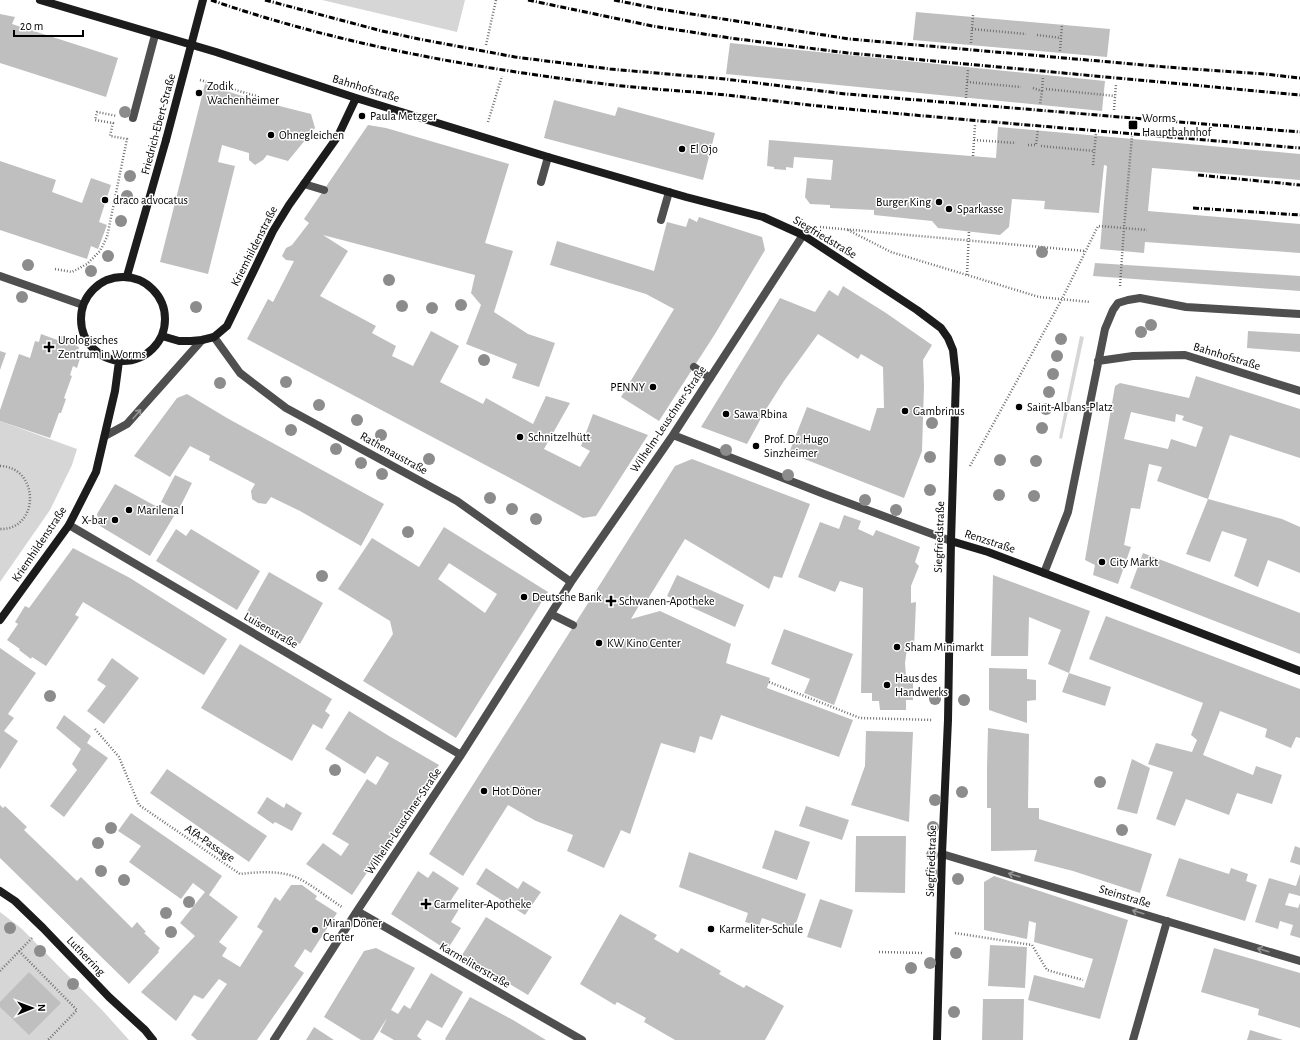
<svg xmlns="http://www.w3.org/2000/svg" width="1300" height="1040" font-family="'Alegreya Sans',sans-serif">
  <rect width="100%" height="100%" fill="#fff"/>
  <path fill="#d6d6d6" d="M322,0H465L457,32Z
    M1080,336L1084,337L1062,439L1059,438Z
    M0,421L77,449L72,465L50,510L0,582Z
    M0,912L22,929L103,1011L129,1040H0Z"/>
  <path fill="#bfbfbf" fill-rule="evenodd" d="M916,12L1110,29L1107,57L913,40Z
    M0,14L15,17L12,24L118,58L106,97L0,63Z
    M730,43L1105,81L1102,111L726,74Z
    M205,84L248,98L311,114L315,128L288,161L267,155L263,160L255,165L249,160V153L222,145L218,162L235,166L208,274L160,262Z
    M554,100L615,116L618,107L715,133L703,180L544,138Z
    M368,125L386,128L509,164L485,243L513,251L494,312L528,334L555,343L539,387L512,378L517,364L466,344L481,305L471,293L475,275L323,235L348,251L320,296L376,326L372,333L396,346L392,356L413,366L431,331L459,346L440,382L483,404L486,398L533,424L546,396L570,403L544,449L580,467L590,451L581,446L593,414L648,435L596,516L583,518L523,485L247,339L268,299L273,302L294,261L286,260L282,256L286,248L292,245L309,223L304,219Z
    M998,127L1300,154V180L1152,168L1148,211L1300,224V253L1145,242L1144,253L1100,249L1107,166L1104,165L1099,213L1044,209L1045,201L1012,199L1009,227L1000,235L938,228L932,221L874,215V210L830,208V205L810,204L805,197L807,178L831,180L833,160L794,157L793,168L786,167V170L774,169V167L767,166L769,140L996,158Z
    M0,161L56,180L52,192L82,203L91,178L111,185L99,222L107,225L98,249L91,246L87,259L0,230Z
    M699,217L762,237L765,250L715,334L659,421L621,397L674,309L646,294L550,265L557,241L654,271L667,222L686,227L689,218L697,222Z
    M1095,263L1300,276V291L1093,276Z
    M843,286L886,313L932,345L923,360L924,386L922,451L904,498L789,453L807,407L870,431L877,408H884L883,367L861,354L858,359L818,334L784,381L765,411L747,444L701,427L780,298L815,312L829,290L838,296Z
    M1248,331L1300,334V352L1247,348Z
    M41,334L60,341L61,336L78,342L76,346L79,347L78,351L82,352L77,368L73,366L70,375L72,376L64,398L66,399L61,413H59L50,438L0,421V410L19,354L30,358L35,341L39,342Z
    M0,351L6,353L0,370Z
    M1196,376L1300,409V458L1230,435L1208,499L1157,481L1162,467L1149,464L1140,509L1131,508L1124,545L1131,547L1118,584L1093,575L1095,565L1085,560L1115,386L1120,383L1189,398ZM1131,412L1175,422L1176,414L1184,416L1182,420L1203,427L1196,447L1171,439L1168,449L1124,439Z
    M187,394L227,418L384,504L361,546L300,511L271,497L266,504L258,503L252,499L251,491L255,484L209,460L210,456L190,446L170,477L134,456L177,398Z
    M692,459L810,504L782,578L774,576L769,589L685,539L646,602L643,599L631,619L660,611L731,644L726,663L770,678L767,688L853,720L839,757L721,715L712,740L700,736L695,753L661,743L630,834L621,830L604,868L567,851L573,835L536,821L508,805L463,876L429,854L675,466Z
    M175,475L192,483L178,511L161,502Z
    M115,484L174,516L150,556L100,526L97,514Z
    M1208,499L1282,519L1300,527V573L1268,560L1258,587L1234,576L1247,539L1222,531L1210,562L1186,554Z
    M844,515L861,521L858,529L873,536L876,530L920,547L915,562L919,566L911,586V603L916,602L914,649H907L905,663L906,676H913V700H906V710H880L879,701H872V693H861L863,588L840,581L835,592L798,577L820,522L839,529Z
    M444,527L548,592L456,738L363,681L393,634L390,621L338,589L372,538L419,567ZM449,563L497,594L485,613L438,579Z
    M176,529L186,536L191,529L260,571L237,610L156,561Z
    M73,548L130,578L227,639L204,675L83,602L75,615L79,617L46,666L32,657L31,659L19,650L20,649L7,640L18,624L15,622L25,606L29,608Z
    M1143,553L1300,613V654L1130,588Z
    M269,572L323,603L300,644L246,613Z
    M677,575L744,605L735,627L667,596Z
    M993,575L1090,611L1069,673L1048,664L1061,630L1029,617L1028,656H991Z
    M1106,616L1300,689V738L1296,737L1291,748L1265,737L1267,729L1220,711L1203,755L1253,775L1256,766L1282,775L1272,804L1237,793L1229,815L1186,799L1175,826L1156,819L1173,772L1148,764L1156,743L1192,752L1197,740L1191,735L1203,703L1089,659Z
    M784,629L853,654L834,705L804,693L810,679L771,664Z
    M240,644L332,699L325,711L330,715L322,729L313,724L292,761L201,708Z
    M0,648L36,673L8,714L14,718L4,731L18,741L0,769Z
    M112,658L139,678L104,724L87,711L106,686L97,680Z
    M989,668L1027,669V679L1036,680V700L1027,701V723L989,710Z
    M1069,673L1111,687L1105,706L1062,692Z
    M349,711L389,736L439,765L352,895L306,864L323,843L341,856L349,844L332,834L367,779L376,785L389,763L377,756L365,774L325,749Z
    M64,715L91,736L87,743L108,758L64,817L50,806L77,770L72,764L81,749L56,728Z
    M988,728L1029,734L1028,808H1039V819L1152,854L1140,893L1073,871L1034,861L1037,850L991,851V808H987V769Z
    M866,731L913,732L909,822L851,805L865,766Z
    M1132,759L1150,768L1137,814L1117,809Z
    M167,769L267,836L249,862L150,793Z
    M267,797L284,808L286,803L302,813L292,831L275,822L273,824L257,813Z
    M0,805L3,808L5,806L27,827L24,830L77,881L81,877L132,928L137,922L146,932L144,933L160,948L158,951L159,952L129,984L0,858Z
    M806,806L849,820L842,840L799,826Z
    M131,813L222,876L209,895L238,917L219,942L227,948L222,956L240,967L263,931L257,927L275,897L280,901L291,885H302L317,896L315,899L337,913L311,953L305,949L294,966L304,973L257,1040H197L191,1035L227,984L219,979L203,999L194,995L176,1021L141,992L195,936L180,923L205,892L193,883L181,899L129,862L141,846L118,831Z
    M775,830L810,842L797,880L762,868Z
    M856,836H906L905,893L855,892Z
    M1295,846L1300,848V865L1290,862Z
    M689,852L806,894L794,929L762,918L759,926L745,922L748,913L679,887Z
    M1179,858L1229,874L1231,868L1248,874L1246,881L1257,885L1245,921L1166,896Z
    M486,868L518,889L523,881L541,892L525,915L476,884Z
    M418,871L428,878L433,871L459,888L449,903L459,909L451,922L461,928L447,950L391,914Z
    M1300,874V896L1289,893L1285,905L1298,908L1300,903V938L1290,935L1293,925L1280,921L1278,929L1255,922L1269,878L1296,886Z
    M994,876L1128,920L1100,1019L1028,1000L1034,975L1084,988L1093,959L1034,942L1036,923L1029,921L1027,939L984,930V882Z
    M820,899L853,910L841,948L807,937Z
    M620,914L657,935L654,939L678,953L681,948L721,971L719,974L744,988L746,985L784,1006L765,1040H675L644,1022L646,1018L617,1002L615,1005L580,984Z
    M486,917L552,957L528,995L462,955Z
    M990,945L1027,947L1025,988L988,986Z
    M376,948L415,968L391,1010L398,1014L404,1005L410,1009L431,973L463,992L442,1028L427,1020L417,1036L422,1040H394L380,1032L387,1018L373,1040H361L324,1017L364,951Z
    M1214,948L1300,973V1028L1258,1015L1259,1009L1201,992Z
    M29,972L61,1003L29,1035L0,1007V1002Z
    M470,997L513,1020L546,1040H446L445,1039Z
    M983,999H1024L1023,1040H982Z
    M314,1027L334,1040H306Z
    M1250,1030L1283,1040H1247Z"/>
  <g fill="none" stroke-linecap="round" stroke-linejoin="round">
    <path stroke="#717171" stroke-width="2.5" stroke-dasharray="1 2" stroke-linecap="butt" d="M972,29L1026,34
      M1037,35L1061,38
      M971,43L973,15
      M486,45L496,0
      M1060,51L1062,24
      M200,80L260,97
      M967,82L1021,87
      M1033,88L1042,91L1040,104
      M1046,89L1115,96
      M1042,91L1043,77
      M966,98L968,69
      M1114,110L1116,84
      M488,122L502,76
      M974,140L1016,143
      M1028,145H1036L1038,129
      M1041,146L1094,151
      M973,156L975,125
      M1093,165L1096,133
      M820,227L1085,251
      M848,230L891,252L967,275L1039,297L1090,302
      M55,269L72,272L87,264L100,251L107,237L127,139L110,136L113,123L95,120L97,112L117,116
      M967,275L969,231
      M1120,286L1124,228L1147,230
      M0,466C40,467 40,530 0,529
      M970,466L1062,299L1098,226L1124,228L1132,136
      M769,682L860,718L933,720
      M95,729L119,757L139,805L240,874C258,872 280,870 298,878C312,885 328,898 342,907
      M955,933L1032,945L1047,970L1083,980
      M19,951L77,1010L48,1040
      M879,952L923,953
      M0,971L32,938"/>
    <path stroke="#4f4f4f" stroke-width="8" d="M133,118L155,35
      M541,182L548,157
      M304,184L324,190
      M661,220L669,192
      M1098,361L1133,356L1185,355L1300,391
      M694,367L710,378
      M105,436L127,424L202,340
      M1044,573L1068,512L1105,329L1113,310L1118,303L1128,300L1140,298L1186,307L1300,314
      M1133,1040L1167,921"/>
    <path stroke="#4f4f4f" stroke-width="8" d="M0,276L83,305
      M214,337L240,373L286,408L457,501L571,582
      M673,435L824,494L951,541
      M69,525L461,755
      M551,614L573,625
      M942,854L1300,961
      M357,911L582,1040
      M274,1040L357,911L461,755L571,582L673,435L803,235"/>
    <path stroke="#1c1c1c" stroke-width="8" d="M40,0L216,52L356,98L548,157L686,197L763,217L803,235L917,310L941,328L948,338L953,350L956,378L951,541L948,720L942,854L937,1040
      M127,276L166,140
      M81 319a42 42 0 1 1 84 0a42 42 0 1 1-84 0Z
      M162,336L179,341H191L202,340L214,337L227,326L273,231L289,205L338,136L356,98
      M951,541L988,552L1044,573L1300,671
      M0,620L69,525L96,472L115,391L119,361
      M0,891L15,901L43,928L109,997L145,1030L153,1040"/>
    <path stroke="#000" stroke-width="3" stroke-dasharray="6 2 1 2" stroke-linecap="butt" d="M211,0C337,44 473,68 605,84C646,89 686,91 727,95C767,100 807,105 848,109C998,123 1149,135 1300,148
      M265,0L382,31L419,39L515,57L610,69L725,79L846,94L1300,132
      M528,0L652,26L730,38L848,53L1300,95
      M614,0L654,8L849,39L1178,68L1265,74L1300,78
      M1198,175L1300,185
      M1193,208L1300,215"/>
    <path stroke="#1c1c1c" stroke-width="8" d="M166,140L203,0"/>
  </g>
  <g fill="#8c8c8c">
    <circle cx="125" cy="112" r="6"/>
    <circle cx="130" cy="176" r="6"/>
    <circle cx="127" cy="196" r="6"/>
    <circle cx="121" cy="221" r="6"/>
    <circle cx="1042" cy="252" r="6"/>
    <circle cx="108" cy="256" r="6"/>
    <circle cx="28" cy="265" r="6"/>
    <circle cx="91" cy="271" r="6"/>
    <circle cx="389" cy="280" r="6"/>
    <circle cx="22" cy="297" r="6"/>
    <circle cx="461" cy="305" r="6"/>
    <circle cx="402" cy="306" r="6"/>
    <circle cx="196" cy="307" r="6"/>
    <circle cx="432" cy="308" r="6"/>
    <circle cx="1151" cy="325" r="6"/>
    <circle cx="1141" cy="332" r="6"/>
    <circle cx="1061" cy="339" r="6"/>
    <circle cx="1057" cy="356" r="6"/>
    <circle cx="484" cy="360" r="6"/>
    <circle cx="1053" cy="374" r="6"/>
    <circle cx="286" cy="382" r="6"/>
    <circle cx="220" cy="383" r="6"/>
    <circle cx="1049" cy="392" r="6"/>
    <circle cx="319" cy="405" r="6"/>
    <circle cx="1046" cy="409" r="6"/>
    <circle cx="357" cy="420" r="6"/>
    <circle cx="932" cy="423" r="6"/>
    <circle cx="1042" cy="428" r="6"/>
    <circle cx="291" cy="430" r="6"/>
    <circle cx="381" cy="435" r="6"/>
    <circle cx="336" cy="449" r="6"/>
    <circle cx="726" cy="450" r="6"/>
    <circle cx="930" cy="457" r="6"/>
    <circle cx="429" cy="459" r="6"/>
    <circle cx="1000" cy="460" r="6"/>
    <circle cx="1036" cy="461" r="6"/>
    <circle cx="361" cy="463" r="6"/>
    <circle cx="382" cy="474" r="6"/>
    <circle cx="788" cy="475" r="6"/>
    <circle cx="930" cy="490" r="6"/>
    <circle cx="999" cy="495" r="6"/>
    <circle cx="1034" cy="496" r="6"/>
    <circle cx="490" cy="498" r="6"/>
    <circle cx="865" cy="500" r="6"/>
    <circle cx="512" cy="509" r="6"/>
    <circle cx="896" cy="510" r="6"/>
    <circle cx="536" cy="519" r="6"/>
    <circle cx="408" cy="532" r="6"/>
    <circle cx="322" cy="576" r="6"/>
    <circle cx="50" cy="696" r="6"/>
    <circle cx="935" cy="699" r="6"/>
    <circle cx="964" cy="700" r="6"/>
    <circle cx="335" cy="770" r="6"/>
    <circle cx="1100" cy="782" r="6"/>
    <circle cx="962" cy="792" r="6"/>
    <circle cx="935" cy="800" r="6"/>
    <circle cx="933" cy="827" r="6"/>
    <circle cx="111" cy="828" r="6"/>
    <circle cx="1122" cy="830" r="6"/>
    <circle cx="98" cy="843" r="6"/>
    <circle cx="932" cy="855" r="6"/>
    <circle cx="101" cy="871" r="6"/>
    <circle cx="931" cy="872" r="6"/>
    <circle cx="958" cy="879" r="6"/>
    <circle cx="124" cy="880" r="6"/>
    <circle cx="189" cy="902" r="6"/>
    <circle cx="166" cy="913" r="6"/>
    <circle cx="10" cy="928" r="6"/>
    <circle cx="171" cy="932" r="6"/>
    <circle cx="40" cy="951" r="6"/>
    <circle cx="956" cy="953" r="6"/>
    <circle cx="930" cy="963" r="6"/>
    <circle cx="911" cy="968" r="6"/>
    <circle cx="73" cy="984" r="6"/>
    <circle cx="954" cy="1012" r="6"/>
  </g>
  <defs><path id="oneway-shaft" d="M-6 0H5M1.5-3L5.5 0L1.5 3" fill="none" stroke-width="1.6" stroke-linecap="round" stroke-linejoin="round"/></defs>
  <g stroke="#959595">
    <use href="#oneway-shaft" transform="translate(137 414) rotate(-49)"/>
    <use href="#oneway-shaft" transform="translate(1014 875) rotate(-163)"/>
    <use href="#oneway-shaft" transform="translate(1138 912) rotate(-163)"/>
    <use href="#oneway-shaft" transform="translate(1263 950) rotate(-163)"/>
  </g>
  <g fill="#000" stroke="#fff" stroke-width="1.5">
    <circle cx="199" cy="93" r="4"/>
    <circle cx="362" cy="116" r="4"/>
    <rect x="1128" y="120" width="10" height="10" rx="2"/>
    <circle cx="271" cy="135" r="4"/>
    <circle cx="682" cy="149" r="4"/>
    <circle cx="105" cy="200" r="4"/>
    <circle cx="939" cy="202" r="4"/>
    <circle cx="949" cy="209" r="4"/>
    <path d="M47 341h4v4h4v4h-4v4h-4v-4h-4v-4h4z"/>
    <circle cx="653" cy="387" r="4"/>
    <circle cx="1019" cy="407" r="4"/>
    <circle cx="905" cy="411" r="4"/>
    <circle cx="726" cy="414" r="4"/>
    <circle cx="520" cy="437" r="4"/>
    <circle cx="756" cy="446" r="4"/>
    <circle cx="129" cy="510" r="4"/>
    <circle cx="115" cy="520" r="4"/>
    <circle cx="1102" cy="562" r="4"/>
    <circle cx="524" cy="597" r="4"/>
    <path d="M609 595h4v4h4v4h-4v4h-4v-4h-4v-4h4z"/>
    <circle cx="599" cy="643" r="4"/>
    <circle cx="897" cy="647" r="4"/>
    <circle cx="887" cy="685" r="4"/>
    <circle cx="484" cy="791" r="4"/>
    <path d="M424 898h4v4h4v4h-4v4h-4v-4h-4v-4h4z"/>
    <circle cx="711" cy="929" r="4"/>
    <circle cx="315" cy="930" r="4"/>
  </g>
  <g text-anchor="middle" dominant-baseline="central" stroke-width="3" stroke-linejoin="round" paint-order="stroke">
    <g font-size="12" fill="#000" stroke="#fff" text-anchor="start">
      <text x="207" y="86">Zodik<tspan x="207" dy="14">Wachenheimer</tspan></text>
      <text x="370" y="116">Paula Metzger</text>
      <text x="1142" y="118">Worms<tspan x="1142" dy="14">Hauptbahnhof</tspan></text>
      <text x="279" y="135">Ohnegleichen</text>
      <text x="690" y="149">El Ojo</text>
      <text x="113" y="200">draco advocatus</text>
      <text x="931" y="202" text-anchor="end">Burger King</text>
      <text x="957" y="209">Sparkasse</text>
      <text x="58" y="340">Urologisches<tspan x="58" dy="14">Zentrum in Worms</tspan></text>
      <text x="645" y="387" text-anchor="end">PENNY</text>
      <text x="1027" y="407">Saint-Albans-Platz</text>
      <text x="913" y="411">Gambrinus</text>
      <text x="734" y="414">Sawa Rbina</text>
      <text x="528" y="437">Schnitzelhütt</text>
      <text x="764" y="439">Prof. Dr. Hugo<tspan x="764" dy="14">Sinzheimer</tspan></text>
      <text x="137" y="510">Marilena I</text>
      <text x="107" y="520" text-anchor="end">X-bar</text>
      <text x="1110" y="562">City Markt</text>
      <text x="532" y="597">Deutsche Bank</text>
      <text x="619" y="601">Schwanen-Apotheke</text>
      <text x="607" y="643">KW Kino Center</text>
      <text x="905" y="647">Sham Minimarkt</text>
      <text x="895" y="678">Haus des<tspan x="895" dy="14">Handwerks</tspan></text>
      <text x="492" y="791">Hot Döner</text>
      <text x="434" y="904">Carmeliter-Apotheke</text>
      <text x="323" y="923">Miran Döner<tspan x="323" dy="14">Center</tspan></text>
      <text x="719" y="929">Karmeliter-Schule</text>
    </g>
    <g font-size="12" fill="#000" stroke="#fff">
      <text transform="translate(366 88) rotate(17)">Bahnhofstraße</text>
      <text transform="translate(158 124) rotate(-75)">Friedrich-Ebert-Straße</text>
      <text transform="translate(825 237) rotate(31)">Siegfriedstraße</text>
      <text transform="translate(254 246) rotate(-63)">Kriemhildenstraße</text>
      <text transform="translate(1227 356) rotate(17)">Bahnhofstraße</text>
      <text transform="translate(668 419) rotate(-56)">Wilhelm-Leuschner-Straße</text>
      <text transform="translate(394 453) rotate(29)">Rathenaustraße</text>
      <text transform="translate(939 537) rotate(-88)">Siegfriedstraße</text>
      <text transform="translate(990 541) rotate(18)">Renzstraße</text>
      <text transform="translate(39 544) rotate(-56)">Kriemhildenstraße</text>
      <text transform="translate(271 630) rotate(30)">Luisenstraße</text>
      <text transform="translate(403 821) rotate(-56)">Wilhelm-Leuschner-Straße</text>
      <text transform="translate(210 843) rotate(34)">AfA-Passage</text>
      <text transform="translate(931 861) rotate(-88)">Siegfriedstraße</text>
      <text transform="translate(1125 896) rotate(17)">Steinstraße</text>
      <text transform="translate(86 956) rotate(46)">Lutherring</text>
      <text transform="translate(475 965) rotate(30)">Karmeliterstraße</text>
    </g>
  </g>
  <g transform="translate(32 1008) rotate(89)" stroke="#ffffff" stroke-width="3" paint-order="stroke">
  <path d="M0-3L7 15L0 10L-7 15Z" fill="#000000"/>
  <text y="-6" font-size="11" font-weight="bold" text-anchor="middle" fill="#000000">N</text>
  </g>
  <path d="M14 30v6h69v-6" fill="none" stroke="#000000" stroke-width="2"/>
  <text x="20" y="30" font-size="12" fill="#000000" stroke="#ffffff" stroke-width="3" paint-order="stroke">20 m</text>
</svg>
